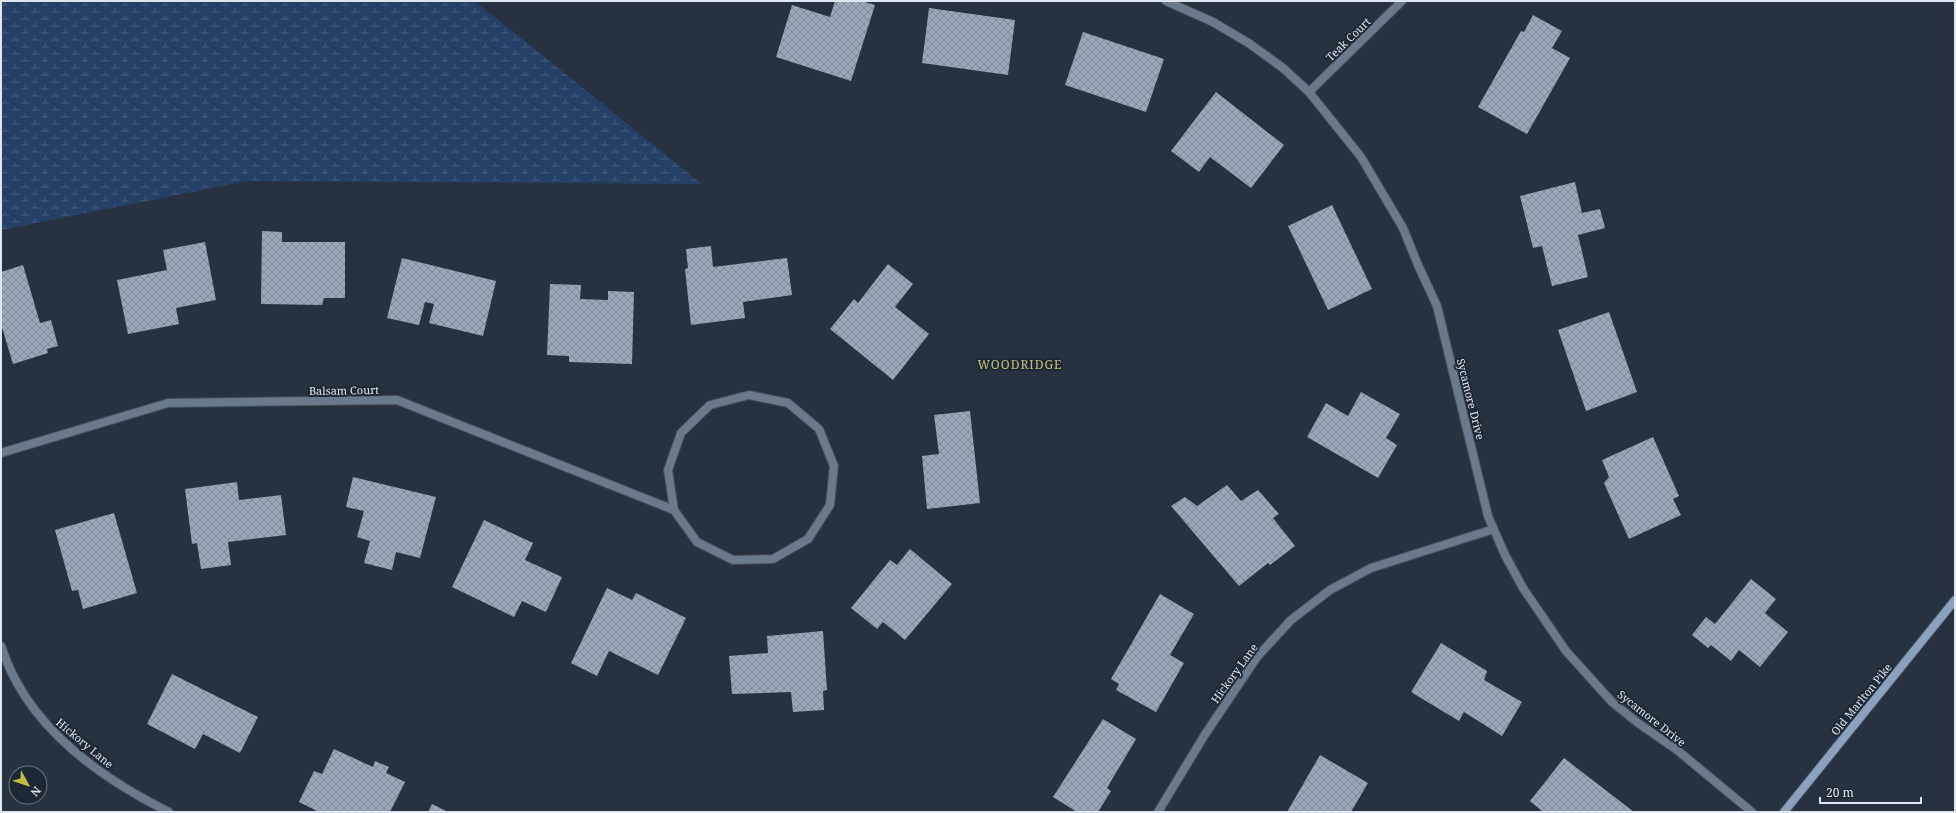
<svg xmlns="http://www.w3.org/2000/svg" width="1956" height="813" font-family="'Noto Serif',serif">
  <defs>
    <pattern id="wetland-marsh" width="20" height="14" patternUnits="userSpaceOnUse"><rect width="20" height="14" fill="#244066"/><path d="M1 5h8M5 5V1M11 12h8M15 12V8" fill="none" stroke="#445c7c"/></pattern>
    <pattern id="building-cross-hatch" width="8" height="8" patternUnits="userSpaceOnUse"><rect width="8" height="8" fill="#99a6b7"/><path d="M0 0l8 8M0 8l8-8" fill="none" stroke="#7f8996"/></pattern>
  </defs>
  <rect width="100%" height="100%" fill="#27313f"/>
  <path fill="url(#wetland-marsh)" d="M1,1H475L702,184L248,181L1,230Z"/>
  <path fill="url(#building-cross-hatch)" d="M835,1H862L875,5L851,81L776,57L792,5L830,17Z
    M929,8L1015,20L1008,75L922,63Z
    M1533,15L1562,31L1552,48L1570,58L1527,134L1478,107L1521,31L1524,32Z
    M1083,32L1164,59L1146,112L1065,85Z
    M1216,92L1284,145L1251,188L1210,157L1199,172L1171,151Z
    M1575,182L1582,213L1600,209L1605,228L1578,235L1588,277L1552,286L1542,246L1533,248L1520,196Z
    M1332,205L1372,289L1328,310L1288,226Z
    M262,231L282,232V242H345V298H324L322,305L261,304Z
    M205,242L216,300L176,308L179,324L128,334L117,280L167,270L163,250Z
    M711,246L713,267L787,258L792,295L743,302L745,318L691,325L685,269L688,268L686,249Z
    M402,258L496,281L483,336L429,323L434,304L425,302L419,325L387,318Z
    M888,264L913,284L895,307L929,334L893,380L830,329L854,299L858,303Z
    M23,265L40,323L51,320L58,346L47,349L48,353L13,364L1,324V272Z
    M550,284L581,285L580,299L608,300V291L634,292L632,364L569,362V356L547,355Z
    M1609,312L1637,392L1586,411L1558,330Z
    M1361,392L1400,414L1386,438L1397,445L1378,478L1307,437L1326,403L1348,416Z
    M970,411L980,503L927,509L922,456L939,454L934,415Z
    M1653,437L1679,496L1673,499L1681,515L1629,539L1604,483L1609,477L1602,460Z
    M353,477L436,497L420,558L396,552L392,570L364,563L370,541L357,537L364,511L346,507Z
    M237,482L239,500L281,495L286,535L228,542L231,565L201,569L197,543L192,544L185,489Z
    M1227,485L1241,501L1258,490L1279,514L1273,518L1295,546L1270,565L1268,563L1239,586L1171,506L1185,497L1197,506Z
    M114,513L137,593L83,609L78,590L72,591L55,530Z
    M484,520L533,543L525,560L562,577L546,612L522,601L514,617L452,587Z
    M910,549L952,584L905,640L883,622L877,629L851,608L890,560L897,565Z
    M1751,579L1776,599L1765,613L1788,632L1760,667L1739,650L1731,661L1711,645L1708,648L1692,635L1706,617L1715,624Z
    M607,588L632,600L636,593L686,618L658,675L609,651L597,676L571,663Z
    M1160,594L1194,614L1170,655L1184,663L1156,712L1116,690L1119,684L1111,679Z
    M823,631L827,690L823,691L824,710L793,712L791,692L732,694L729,656L768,653L767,636Z
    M1441,643L1487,671L1484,680L1522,702L1502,736L1464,712L1459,721L1411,692Z
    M172,674L258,717L240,753L203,734L195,749L147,724Z
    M1103,719L1136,739L1107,788L1111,791L1098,812H1077L1053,797Z
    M334,749L373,767L375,761L389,767L386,773L405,782L390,812H319L299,802L314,771L322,774Z
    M1320,755L1368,783L1351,812H1287Z
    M1564,758L1634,812H1543L1530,801Z
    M432,804L448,812H428Z"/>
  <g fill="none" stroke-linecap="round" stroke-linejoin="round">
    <defs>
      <path id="street" d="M1166,1L1213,22L1250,44L1283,68L1309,92L1361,157L1403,228L1418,265L1437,306L1488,516L1505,555L1523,588L1566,651L1612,702L1638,723L1677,750L1752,812
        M1309,92L1402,1
        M1,453L168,403L397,400L674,510L697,542L733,560L773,559L808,539L830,505L834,466L819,429L788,403L749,395L710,405L681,433L668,470L674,510
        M1,646C26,725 98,777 169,812
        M1158,812L1204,736L1257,657L1291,620L1330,590L1371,568L1494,529"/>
      <path id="secondary" d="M1784,812L1955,600"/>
    </defs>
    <use href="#street" stroke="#454e5b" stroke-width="10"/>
    <use href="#secondary" stroke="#454e5b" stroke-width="10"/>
    <use href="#street" stroke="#6b798c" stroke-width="8"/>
    <use href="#secondary" stroke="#8ba1c0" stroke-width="8"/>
  </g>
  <g text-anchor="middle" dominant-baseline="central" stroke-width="4" stroke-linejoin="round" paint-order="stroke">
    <g font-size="11" fill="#e0e6ef" stroke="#1e2735">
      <text transform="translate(1348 39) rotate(-44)">Teak Court</text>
      <text transform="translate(344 390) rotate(-1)">Balsam Court</text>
      <text transform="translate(1471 399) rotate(76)">Sycamore Drive</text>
      <text transform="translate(1234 673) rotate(-54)">Hickory Lane</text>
      <text transform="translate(1861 699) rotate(-51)">Old Marlton Pike</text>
      <text transform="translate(1652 718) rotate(38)">Sycamore Drive</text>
      <text transform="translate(85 743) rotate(40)">Hickory Lane</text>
    </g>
    <g font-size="12" letter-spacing="1" fill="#c5c274" stroke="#1e2735">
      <text x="1020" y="364">WOODRIDGE</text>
    </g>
  </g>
  <rect width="1956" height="813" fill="none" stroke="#e0e6ef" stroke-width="4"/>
  <g transform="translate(28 785) rotate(130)"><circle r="19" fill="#1e2735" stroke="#6c737f"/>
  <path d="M0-3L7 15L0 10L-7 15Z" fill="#c3bd3e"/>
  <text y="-6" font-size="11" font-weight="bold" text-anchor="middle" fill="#e0e6ef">N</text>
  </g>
  <path d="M1820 797v6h101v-6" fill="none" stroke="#e0e6ef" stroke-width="2"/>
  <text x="1826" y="797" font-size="12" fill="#e0e6ef" stroke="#1e2735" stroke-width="3" paint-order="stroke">20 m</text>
</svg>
